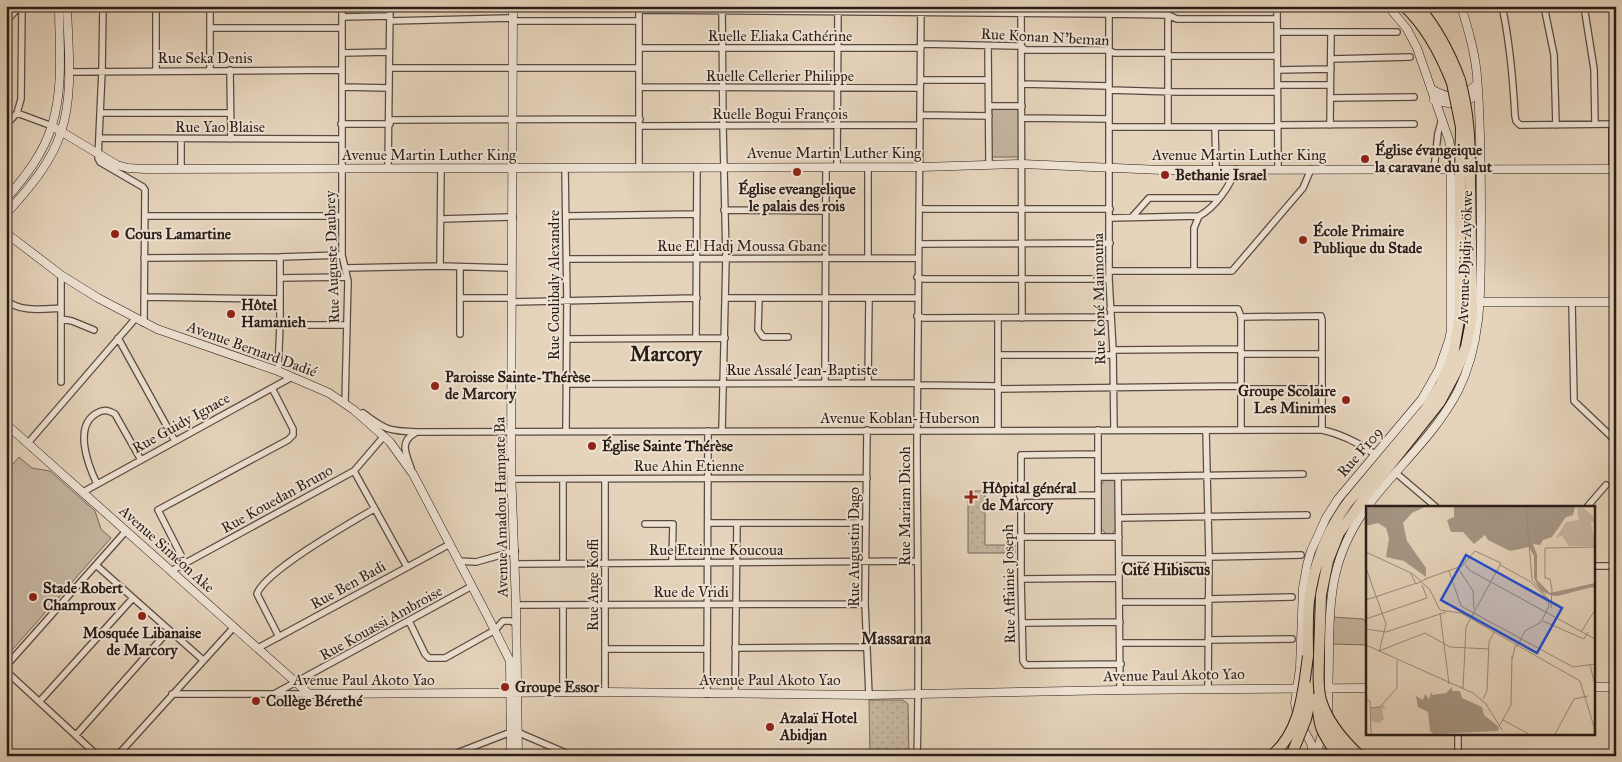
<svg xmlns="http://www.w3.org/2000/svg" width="1622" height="762" font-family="'IM FELL Great Primer',serif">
  <defs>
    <pattern id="grass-dots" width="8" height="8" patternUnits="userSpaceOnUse" patternTransform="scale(1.25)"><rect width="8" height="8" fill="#c5b49f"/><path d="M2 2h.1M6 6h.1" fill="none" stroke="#a99a88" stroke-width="1.8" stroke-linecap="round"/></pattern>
  </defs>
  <rect width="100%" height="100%" fill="#e5d3bb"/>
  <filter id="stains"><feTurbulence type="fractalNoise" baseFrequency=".004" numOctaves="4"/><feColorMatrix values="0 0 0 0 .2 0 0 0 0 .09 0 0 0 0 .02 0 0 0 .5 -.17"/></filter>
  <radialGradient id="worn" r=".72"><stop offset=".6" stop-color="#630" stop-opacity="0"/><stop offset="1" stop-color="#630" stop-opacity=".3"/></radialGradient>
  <path fill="url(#grass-dots)" stroke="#78685c" d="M968,491H985V545H1015V553H968Z
    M869,700H903L908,704L909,756H870Z"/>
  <path fill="#c5b49f" stroke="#78685c" d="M991,109H1019V157H991Z
    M19,457L32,468L50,471L95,511L101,529L111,538L6,657V472Z
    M1106,479H1111L1116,482V528C1114,534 1109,536 1104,532L1101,528V485Z
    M1332,617L1363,619L1367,624V645L1331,644Z"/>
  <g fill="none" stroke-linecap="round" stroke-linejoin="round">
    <defs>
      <path id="street" d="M103,6L102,71L98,158L100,162L143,187L145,190L144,323
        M342,6V255L348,281L345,403
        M722,6L723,126L726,258L722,431
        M1021,6L1022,318
        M1109,6V279L1113,350L1114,430
        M1277,6L1278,169
        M1502,6C1510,43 1513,79 1515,116L1516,121L1520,125L1616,124
        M1544,6L1554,55L1556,125
        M1584,6L1594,69L1595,124
        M1615,6L1616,9
        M639,10L1109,14L1168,15L1177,19H1277
        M342,17L390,16
        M6,21L20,6
        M390,21L513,18
        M512,21H639
        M211,28H342
        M1277,32H1397
        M921,44L1021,46L1025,50H1109L1114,53H1168
        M988,46L989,165
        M639,48H921
        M342,53L389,52
        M1168,56H1277
        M1332,59L1410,57
        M389,68H639
        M156,70V6
        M210,70V6
        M230,70L231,139
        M1278,70L1331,69
        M68,72L342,70
        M921,80H988
        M1021,84L1109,86
        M1278,85H1330
        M342,87L389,88
        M639,87L920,88
        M1109,90L1176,92H1277
        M1330,98L1414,97
        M989,106H1022
        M17,113L52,126
        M100,113H230
        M920,115L989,116
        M1022,118L1109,119
        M390,120L640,119
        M341,124H390
        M1612,124V169
        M6,125L17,113L21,99L22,6
        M1278,125L1414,124
        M1330,125L1331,32
        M640,126L920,125
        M1109,127H1278
        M1168,127V15
        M1215,128L1216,169
        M99,138L341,139
        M181,139V169
        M837,167L838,6
        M388,168L390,6
        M565,168L567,301L566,431
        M639,168V7
        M1434,169L1438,133L1442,119
        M919,207L924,209H1110
        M724,210L826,211
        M145,216H342
        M566,216L697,214
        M1133,216L1149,198H1219
        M1110,218L1199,216C1215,208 1230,186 1236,169
        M441,219L513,217
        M919,244L1110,243
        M144,258L280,257L342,255
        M868,258V167
        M567,259L918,258
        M440,266L441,168
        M460,267V334
        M345,268L440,266L512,268
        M1109,271H1232L1303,188L1311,169
        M1194,271V228L1199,216
        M61,275V382
        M917,277L924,279H1109
        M280,278L347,277
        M144,297L280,299
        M461,298H512
        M726,298H917
        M759,298L758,330L763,337H788
        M6,299C17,313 45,309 61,308
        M512,302L697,298
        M1572,303L1574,401L1616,441
        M1110,309H1238L1241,317L1321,316L1322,320V430
        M917,316L924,318L1110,317
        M1241,317V430
        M998,318V430
        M61,319L72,321L94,330
        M280,325H347
        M118,338L175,441
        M696,338L697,167
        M567,339L725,338
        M1113,350L1241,349
        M1241,354H1322
        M998,355H1112
        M278,371L280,325V257
        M825,383L826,167
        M868,383L869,298
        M566,384L917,383
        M917,385L998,386
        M998,389L1241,386
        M1241,389H1322
        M363,413C385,430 389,431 417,432L1322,430C1342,434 1359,443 1376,455
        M867,430L865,604L869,695
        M1098,430V537
        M1206,430L1209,557L1208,689
        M28,443L135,319
        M1098,454L1021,455V579L1023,661L1026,665L1121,664
        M411,468C406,454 399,442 415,433
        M354,471L407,567
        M1396,473L1436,507
        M1098,477L1303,474
        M1118,477L1120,690
        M512,479L867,478
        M605,479V692
        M97,484C88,465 73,426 97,413C104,409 108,410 115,414L141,460
        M83,492L292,377
        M1020,496L1098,495
        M1587,507L1606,485
        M1119,518L1307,515
        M708,523H865
        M645,524H673L672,563
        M1020,537H1119
        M1209,557L1301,555
        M1119,559H1209
        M459,561L476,562L515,551
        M185,563L158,510L288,440L293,435V429L272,388
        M563,563V479
        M515,564L917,561
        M96,565L203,660
        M1593,566H1616
        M171,571L354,471L384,436
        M1021,579L1119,578
        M1208,599L1292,597
        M1120,602H1208
        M516,605L865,604
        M563,605V693
        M409,621L425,654L429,658H445L495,630L503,621H511L516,624
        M1022,623L1120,622
        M279,637L257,594C265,571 350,523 374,509
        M1208,640L1292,639
        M1121,643H1208
        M258,648L450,544
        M735,648L867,647
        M605,649H706
        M6,666L126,531
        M6,671L98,756
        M735,693L737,523
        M172,694H309
        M274,694L472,586
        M707,694L708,431
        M40,701L133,598
        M517,732L573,756
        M76,735L169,630
        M1318,748L1328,756
        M117,756L234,627
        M449,756L511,732
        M917,756C920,651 917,546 917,442C917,296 920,151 921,6
        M1458,756V733"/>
      <path id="secondary" d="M513,6L511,468L516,605L518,756
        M1431,89C1450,100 1461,99 1477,84
        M1434,100C1455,105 1461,108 1478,93
        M52,126L117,165L128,168L145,169L921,167L1022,164L1162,170L1616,169
        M6,199C25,177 44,153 52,125C64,87 59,45 59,6
        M6,214C28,189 51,164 61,132C74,95 68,45 67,6
        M6,233L61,275L98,298L157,329L278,371L329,393L354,410L390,442L413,474L487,615L510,661L511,756
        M1480,302H1616
        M6,424L309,694L605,692L869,695L1120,690L1367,688
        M1367,507C1397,467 1435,435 1458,391C1485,337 1480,278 1481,220C1481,172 1481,124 1477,76C1475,52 1468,29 1461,6
        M1593,687H1616
        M1297,714L1295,703L1300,668L1303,588L1307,565L1311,551L1326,518L1338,499L1422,399L1439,369L1449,340L1451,330V152L1449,140L1417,48L1407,29L1388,6
        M1328,714C1328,694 1329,673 1329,653C1329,596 1332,555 1367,507
        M1301,725L1311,743L1313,756
        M1318,756V748L1323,730"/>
      <path id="highway" d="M1404,6C1427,27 1441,55 1452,83
        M1418,6C1437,28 1450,53 1460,80
        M1308,656C1308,638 1307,619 1309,601C1314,565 1327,530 1349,501L1425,410L1441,384L1453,355L1460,315V175
        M1319,656L1321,595L1328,561L1339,533L1368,493L1440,402L1455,374L1466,347L1472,316L1470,175"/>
    </defs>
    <use href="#street" stroke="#594a41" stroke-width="8"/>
    <use href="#secondary" stroke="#2a1d18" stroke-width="9"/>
    <use href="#highway" stroke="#2a1d18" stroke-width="12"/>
    <use href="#street" stroke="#eee2d3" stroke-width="5.5"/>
    <use href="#secondary" stroke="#eee2d3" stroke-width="8"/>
    <use href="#highway" stroke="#e5d3bb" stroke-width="10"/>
    <defs>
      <path id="highway-bridge" d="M1460,80C1469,114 1470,140 1470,175
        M1452,83L1461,127L1460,175
        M1319,656C1319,671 1317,686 1321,700C1327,721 1344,741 1360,756
        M1318,697C1317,726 1322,733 1338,756
        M1324,720L1329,730L1347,755
        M1271,756C1301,732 1303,691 1308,656
        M1291,756L1306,719L1309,706L1308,687"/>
    </defs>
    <use href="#highway-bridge" stroke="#2a1d18" stroke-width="12" stroke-linecap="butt"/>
    <use href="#highway-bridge" stroke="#e5d3bb" stroke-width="10"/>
  </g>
  <g fill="#8f2418" stroke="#eee2d3" stroke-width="2">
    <circle cx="1365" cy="159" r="5"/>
    <circle cx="797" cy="172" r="5"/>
    <circle cx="1165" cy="175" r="5"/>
    <circle cx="115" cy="234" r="5"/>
    <circle cx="1303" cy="240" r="5"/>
    <circle cx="231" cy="314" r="5"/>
    <circle cx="435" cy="386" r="5"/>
    <circle cx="1346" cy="400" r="5"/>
    <circle cx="592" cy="446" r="5"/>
    <path d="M968.5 489.5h5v5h5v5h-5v5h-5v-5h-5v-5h5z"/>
    <circle cx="33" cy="597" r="5"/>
    <circle cx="142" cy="616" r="5"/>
    <circle cx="505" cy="687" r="5"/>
    <circle cx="256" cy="701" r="5"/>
    <circle cx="770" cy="727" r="5"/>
  </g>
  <g text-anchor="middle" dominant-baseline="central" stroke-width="4" stroke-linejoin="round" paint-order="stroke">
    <g font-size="15" fill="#2a1d18" stroke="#eee2d3">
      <text x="780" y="36">Ruelle Eliaka Cathérine</text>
      <text transform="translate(1045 37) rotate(3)">Rue Konan N'beman</text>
      <text x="205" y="58">Rue Seka Denis</text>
      <text x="780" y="76">Ruelle Cellerier Philippe</text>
      <text x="780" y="114">Ruelle Bogui François</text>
      <text x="220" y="127">Rue Yao Blaise</text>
      <text x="834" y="153">Avenue Martin Luther King</text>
      <text x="429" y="155">Avenue Martin Luther King</text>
      <text x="1239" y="155">Avenue Martin Luther King</text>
      <text x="742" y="246">Rue El Hadj Moussa Gbane</text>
      <text transform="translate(332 257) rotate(-92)">Rue Auguste Daubrey</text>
      <text transform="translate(1465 257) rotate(-88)">Avenue Djidji Ayökwe</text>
      <text transform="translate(554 285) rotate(-90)">Rue Coulibaly Alexandre</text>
      <text transform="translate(1099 299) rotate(-91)">Rue Koné Maimouna</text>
      <text transform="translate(252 349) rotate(20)">Avenue Bernard Dadié</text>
      <text x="802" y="370">Rue Assalé Jean-Baptiste</text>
      <text x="900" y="418">Avenue Koblan-Huberson</text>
      <text transform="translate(181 423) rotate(-29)">Rue Guidy Ignace</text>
      <text transform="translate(1360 452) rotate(-49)">Rue F109</text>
      <text x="689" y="466">Rue Ahin Etienne</text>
      <text transform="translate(277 499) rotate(-29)">Rue Kouedan Bruno</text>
      <text transform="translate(905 506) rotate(-90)">Rue Mariam Dicoh</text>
      <text transform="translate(501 507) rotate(-91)">Avenue Amadou Hampate Ba</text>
      <text transform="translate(854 547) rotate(-90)">Rue Augustin Dago</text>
      <text transform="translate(167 549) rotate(42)">Avenue Siméon Ake</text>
      <text x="716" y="550">Rue Eteinne Koucoua</text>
      <text transform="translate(1009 584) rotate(-91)">Rue Affainie Joseph</text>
      <text transform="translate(348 585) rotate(-29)">Rue Ben Badi</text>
      <text transform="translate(593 585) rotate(-90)">Rue Ange Koffi</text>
      <text x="691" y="592">Rue de Vridi</text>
      <text transform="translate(381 623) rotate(-29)">Rue Kouassi Ambroise</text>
      <text transform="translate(1174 675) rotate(-1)">Avenue Paul Akoto Yao</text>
      <text x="364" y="680">Avenue Paul Akoto Yao</text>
      <text x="770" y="680">Avenue Paul Akoto Yao</text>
    </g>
    <g font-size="15" font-weight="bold" fill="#2a1d18" stroke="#eee2d3" text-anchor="start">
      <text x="1375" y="150">Église évangeique<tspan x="1375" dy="17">la caravane du salut</tspan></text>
      <text x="1175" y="175">Bethanie Israel</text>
      <text x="797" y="189" text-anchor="middle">Église eveangelique<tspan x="797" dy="17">le palais des rois</tspan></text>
      <text x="1313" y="231">École Primaire<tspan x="1313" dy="17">Publique du Stade</tspan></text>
      <text x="125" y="234">Cours Lamartine</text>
      <text x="241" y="305">Hôtel<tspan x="241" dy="17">Hamanieh</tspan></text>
      <text x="445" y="377">Paroisse Sainte-Thérèse<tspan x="445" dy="17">de Marcory</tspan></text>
      <text x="1336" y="391" text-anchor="end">Groupe Scolaire<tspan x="1336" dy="17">Les Minimes</tspan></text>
      <text x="602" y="446">Église Sainte Thérèse</text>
      <text x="982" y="488">Hôpital général<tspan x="982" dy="17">de Marcory</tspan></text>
      <text x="43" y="588">Stade Robert<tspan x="43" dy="17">Champroux</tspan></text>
      <text x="142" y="633" text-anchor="middle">Mosquée Libanaise<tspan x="142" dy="17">de Marcory</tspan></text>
      <text x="515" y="687">Groupe Essor</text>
      <text x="266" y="701">Collège Bérethé</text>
      <text x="780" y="718">Azalaï Hotel<tspan x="780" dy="17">Abidjan</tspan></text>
    </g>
    <g font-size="16" font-weight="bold" fill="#2a1d18" stroke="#eee2d3">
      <text x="1166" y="569">Cité Hibiscus</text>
      <text x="896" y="638">Massarana</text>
    </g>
    <g font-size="20" font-weight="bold" fill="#2a1d18" stroke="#eee2d3">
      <text x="666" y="354">Marcory</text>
    </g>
  </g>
  <g transform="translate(1366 506)">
    <rect width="229" height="229" fill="#e5d3bb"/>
    <path d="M213,14L225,16L229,40H203L196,30L190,32L200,16Z" fill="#c5b49f"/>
    <path d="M216,1L227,10L228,16L213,15L211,2ZM17,199L20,202L16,203L18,213L13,217L5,215V202Z" fill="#c5b49f"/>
    <path d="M0,1H59L46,7L37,17L41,35L60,62V71L38,55L20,51L23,32L20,22L12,17L0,20ZM88,1H209L207,9L200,11L186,31L177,34L174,39L167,38L171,49V74L184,87L229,77V84L227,81L191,90L184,89L174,84L168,72V50L163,41L144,45L122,34L119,29L108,38L97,26H85L81,14L88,11ZM86,181V185H94L96,192L116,201L118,209L133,221L132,225L68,228L64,225L62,206L52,201L50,190L57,194L59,188L63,193L65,186L66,189L80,187Z" fill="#a59584"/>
    <path fill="none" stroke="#9a8a7a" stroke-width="1" d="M0,46L47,68L64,84L74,104L95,107L214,175L229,224M99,58L103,64L229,133M134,59L165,76L180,92M0,62L20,118L13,146M92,62L107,85L108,103M83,65L95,100L207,161L229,158M45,68L50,78L60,73M59,73L96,60L109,45L135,57L100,121L97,182M0,94L51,77M185,102L186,84L184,73L179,72V42L229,41M74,107L83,178M0,113L61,92L56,79M177,115L218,133L222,126M0,123L20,126L80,106M215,126L229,104M0,139L107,187L120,198L136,224M151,141L159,125L175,116L183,100L181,91L166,74L160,1M13,145L59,127L84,141L123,143M146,153L150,137M224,159L229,179M117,193L121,185L123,136L128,126M0,194L4,195L5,228M4,202L14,201L31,182V154M137,214L163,228M134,219L145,199L146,150M189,228L208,193L222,190"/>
    <path fill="#1d4ed8" fill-opacity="0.15" stroke="#1d4ed8" stroke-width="2.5" d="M100,49L196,102L171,147L75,94Z"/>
    <rect width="229" height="229" fill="none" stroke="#2a1d18" stroke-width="2.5"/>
  </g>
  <rect width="1622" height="762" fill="none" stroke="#e5d3bb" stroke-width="25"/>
  <rect x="8" y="8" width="1607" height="747" fill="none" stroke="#2a1d18" stroke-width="2.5"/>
  <rect x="12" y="12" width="1597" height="737" fill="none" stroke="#2a1d18"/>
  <rect width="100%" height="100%" filter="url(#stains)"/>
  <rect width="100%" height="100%" fill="url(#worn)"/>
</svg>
